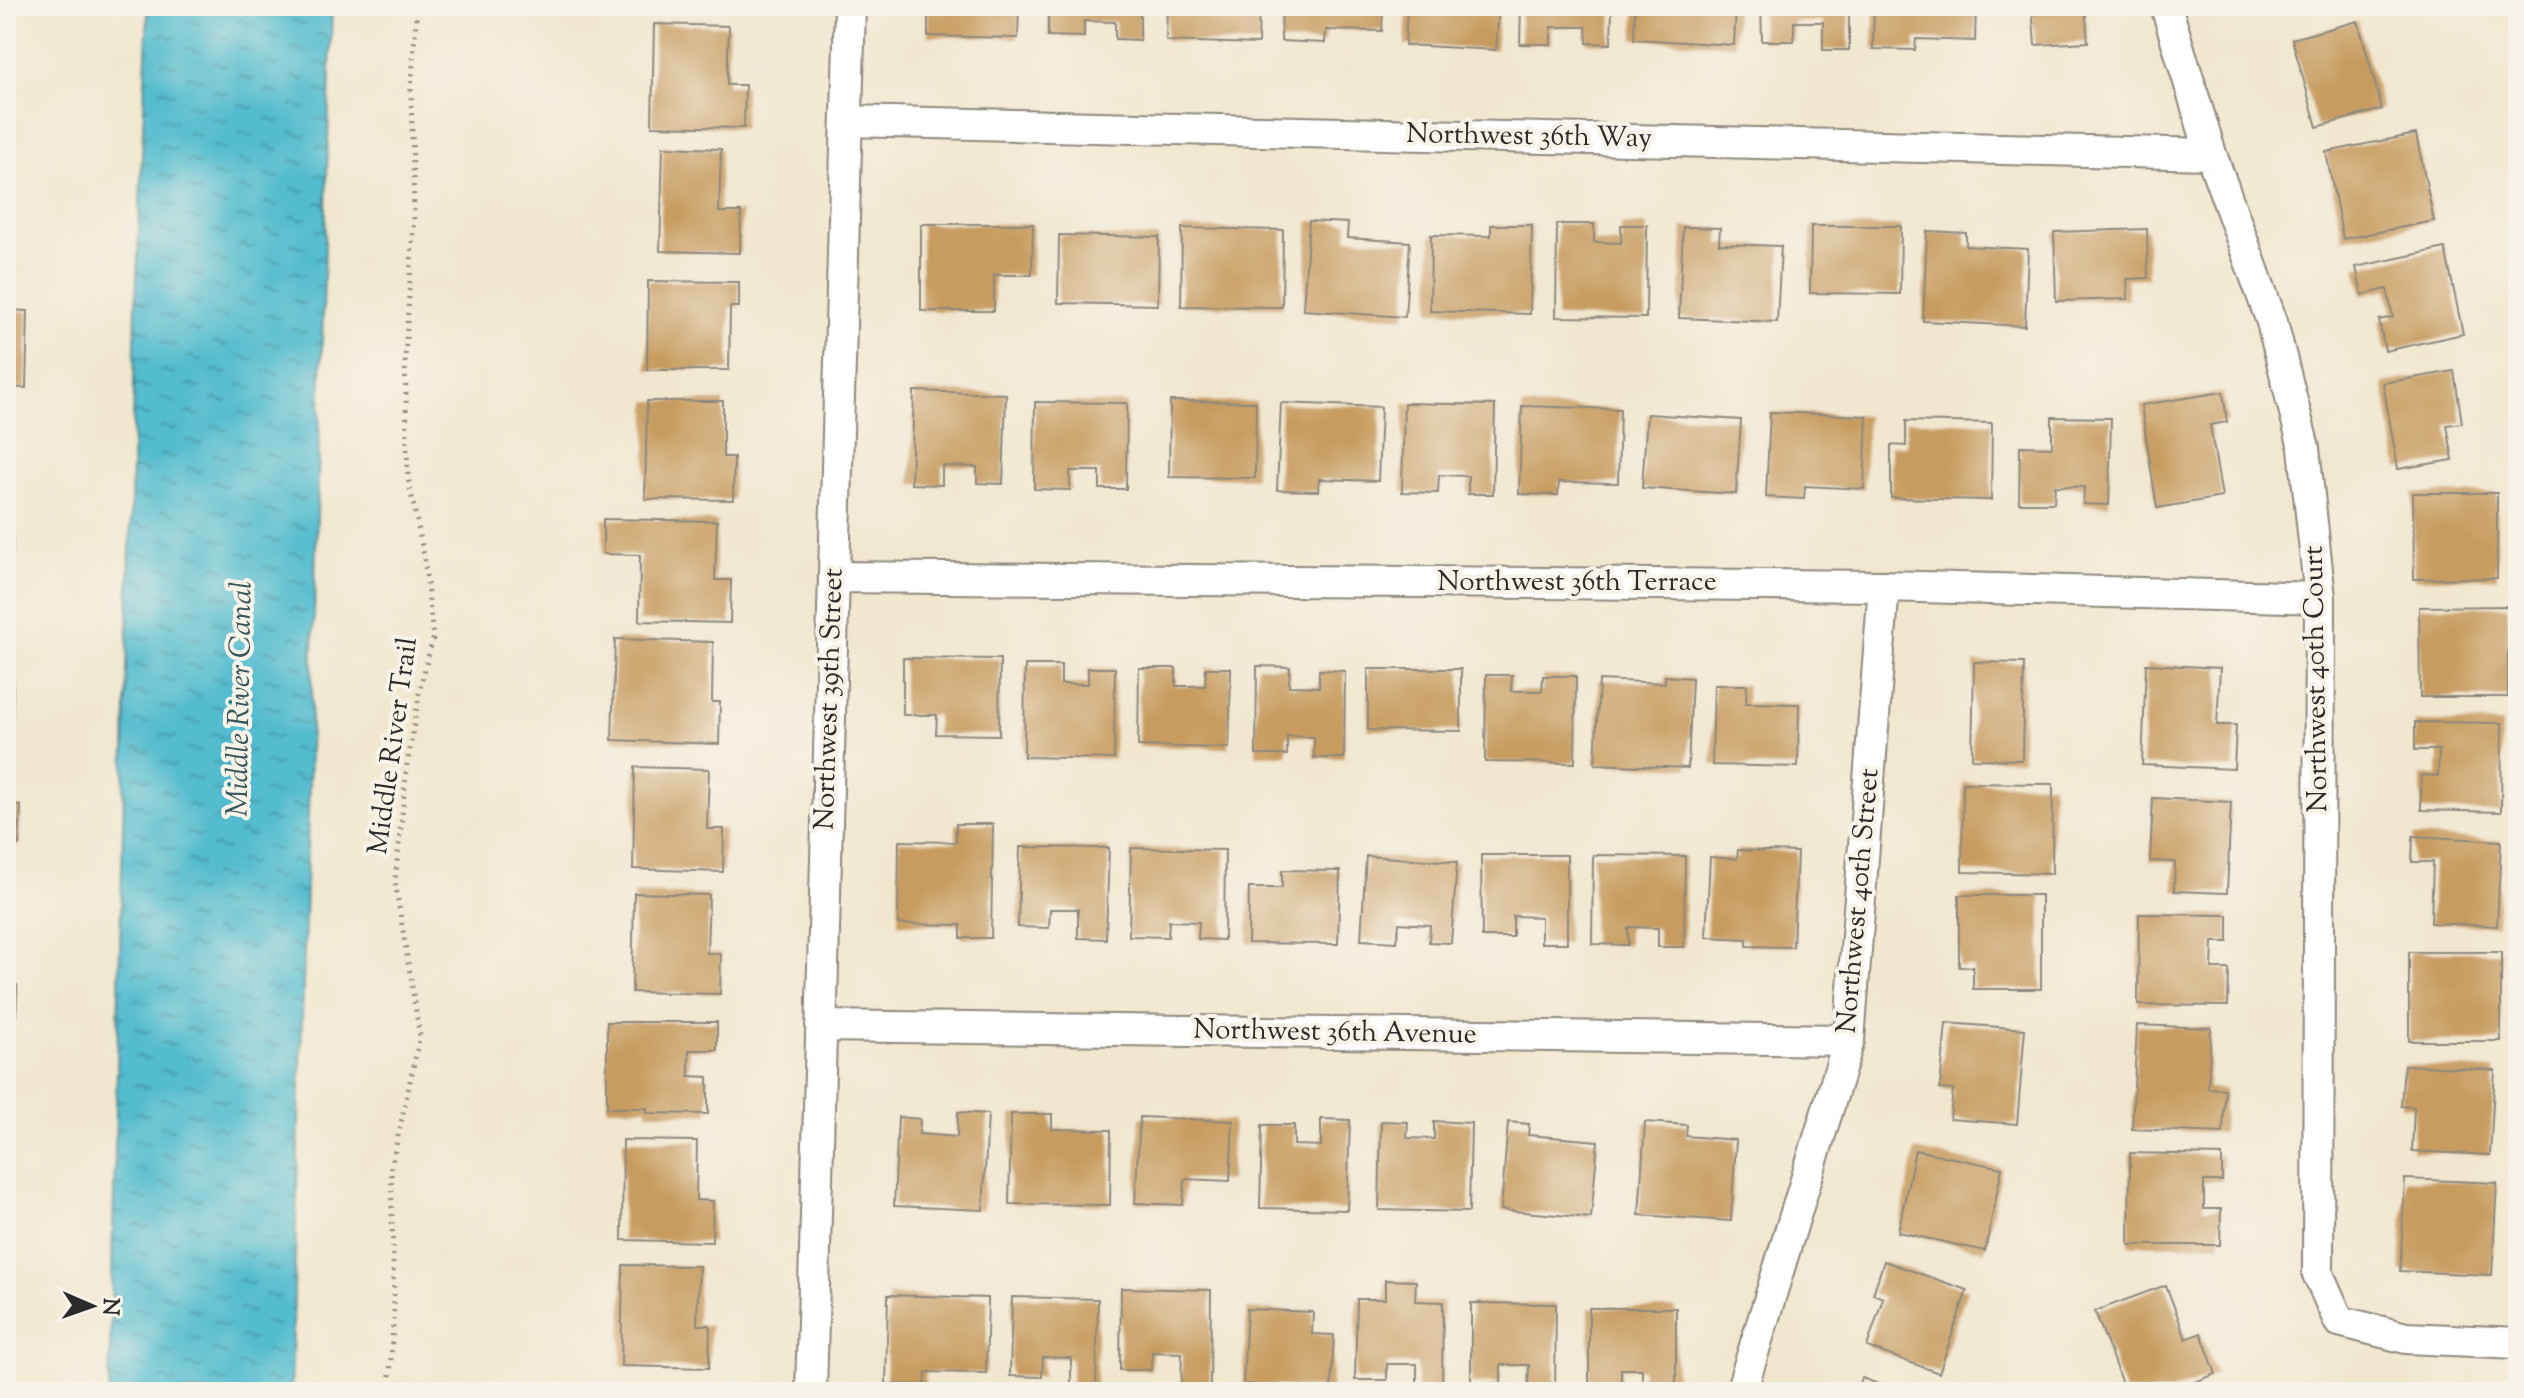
<svg xmlns="http://www.w3.org/2000/svg" width="2524" height="1398" font-family="'Sorts Mill Goudy',serif">
  <defs>
    <pattern id="water-ripples" width="26" height="14" patternUnits="userSpaceOnUse" patternTransform="scale(2)"><rect width="26" height="14" fill="#52bccf"/><path d="M2 4q2-2 4 0t4 0M15 11q2-2 4 0t4 0" fill="none" stroke="#4499a8"/></pattern>
  </defs>
  <rect width="100%" height="100%" fill="#f7f3e8"/>
  <filter id="ink" filterUnits="userSpaceOnUse"><feTurbulence type="fractalNoise" baseFrequency=".0125" numOctaves="2"/><feDisplacementMap in="SourceGraphic" scale="16" xChannelSelector="R" yChannelSelector="G"/><feConvolveMatrix kernelMatrix="1 2 1 2 8 2 1 2 1" color-interpolation-filters="sRGB"/></filter>
  <filter id="wash" filterUnits="userSpaceOnUse"><feTurbulence type="fractalNoise" baseFrequency=".006" numOctaves="4" result="noise"/><feDisplacementMap in="SourceGraphic" scale="32" xChannelSelector="R" yChannelSelector="G"/><feGaussianBlur stdDeviation="1.8" result="paint"/><feColorMatrix in="noise" values="0 0 0 0 0 0 0 0 0 0 0 0 0 0 0 0 0 1.4 0 .05"/><feComposite in="paint" operator="in"/></filter>
  <g filter="url(#wash)">
    <rect width="100%" height="100%" fill="#f1e7cf"/>
    <path fill="url(#water-ripples)" stroke="#3e747d" stroke-width="2" d="M148,6H332L291,1392H109L136,303Z"/>
    <g id="blocks">
      <path fill="#c89c61" d="M928,6H1019L1018,38L928,36Z
        M1048,6H1140V40L1115,39V22L1084,21V37L1048,36Z
        M1167,6H1259L1258,44L1166,41Z
        M1282,6H1383L1382,31L1326,30L1325,43L1281,41Z
        M1407,6H1499L1496,50L1405,45Z
        M1521,6H1612L1611,44L1587,43L1586,27H1551V44H1520Z
        M1635,6H1736L1734,45L1634,39Z
        M1761,6H1849V50H1823V22H1794V41H1762Z
        M1874,6H1976L1975,41L1916,39L1915,50L1873,49Z
        M2032,6H2085L2088,42L2035,45Z
        M2266,6H2291L2269,14Z
        M2358,21L2382,109L2317,127L2292,39Z
        M654,24L729,26L727,85H745L744,128L652,126Z
        M6,78H10L9,113H6Z
        M2416,134L2434,221L2343,239L2326,152Z
        M663,147L721,149L719,212H741L740,253L660,251Z
        M1309,221L1348,223L1347,238L1410,242L1405,317L1303,310Z
        M921,224H1033L1032,275H994V311H921Z
        M1557,224H1594V242L1621,243V225H1647L1646,318L1556,317Z
        M1491,225H1532L1530,314L1430,311L1431,235L1491,236Z
        M1811,226H1901L1900,294L1810,293Z
        M1683,227L1720,228L1719,244L1781,246L1777,322L1679,318Z
        M1182,228L1283,230L1282,307L1181,306Z
        M2147,229L2148,278L2127,279L2128,299L2056,301L2054,232Z
        M1927,231L1966,233V246L2028,249L2025,326L1923,321Z
        M1059,235L1159,237L1158,305L1058,303Z
        M2445,248L2463,334L2385,351L2379,320L2393,317L2387,289L2362,295L2356,267Z
        M648,281L739,282V307H730L729,370H647Z
        M6,310L28,311L26,388L6,387Z
        M2454,371L2462,423L2447,425L2453,460L2398,469L2383,383Z
        M914,391L1006,394L1003,484L977,483V467L942,466V485L911,484Z
        M2223,392L2227,422L2210,425L2222,497L2157,508L2141,405Z
        M647,401H723V457H734L733,500L645,499Z
        M1170,401L1256,402L1255,478L1169,477Z
        M1035,402L1127,403L1126,489H1100V471H1070V490L1034,489Z
        M1281,403L1381,407L1378,481L1319,479L1318,491L1277,490Z
        M1404,403L1495,405L1493,494H1468V476L1439,475L1438,493L1402,492Z
        M1522,406L1620,409L1618,483L1559,482L1558,495L1519,494Z
        M1770,412L1867,416L1864,489L1805,486L1804,499L1766,497Z
        M1647,414L1741,420L1736,494L1642,488Z
        M2052,417L2111,418L2109,505L2083,504L2084,487L2055,486L2054,503H2019L2020,446L2052,447Z
        M6,418H11L8,467H6Z
        M1906,421L1992,423L1991,500L1891,498V445L1906,446Z
        M2413,493H2497V578L2414,579Z
        M603,519L717,521L715,580H731L730,623L639,621L640,555L603,554Z
        M6,530H13L10,615H6Z
        M2508,606V697H2420L2419,607Z
        M615,639L713,642L712,702H720L719,744L612,740Z
        M6,649H14L12,728H6Z
        M903,658L1000,659L999,735L936,734L937,715H903Z
        M1974,662L2024,663L2022,760L1972,759Z
        M2146,664L2220,668L2217,725H2236L2234,769L2142,765Z
        M1025,665H1061V684H1088V668H1115L1114,759L1024,757Z
        M1257,666L1290,667L1289,686L1319,687V670L1345,671L1344,758H1314V737L1287,736V755H1256Z
        M1139,668H1176V686H1205L1206,668H1231L1229,748L1138,746Z
        M1368,669H1461V731L1368,730Z
        M1486,675H1512L1511,691H1542L1543,676H1576L1575,763L1485,762Z
        M1665,676L1692,678L1688,768L1595,764L1599,680L1665,683Z
        M1714,685H1747L1746,703L1799,704L1798,767L1712,765Z
        M2415,722L2502,723L2501,812L2421,810V775L2438,776L2439,750H2415Z
        M635,767L709,769L707,829H724L723,872L633,869Z
        M1963,783L2053,784L2052,874L1962,872Z
        M2153,798L2231,802L2227,893L2174,891L2175,862L2150,861Z
        M6,805L21,806L19,845L6,844Z
        M956,824H993L991,938H961V925L898,924L899,841L956,842Z
        M2413,836L2501,841L2497,926L2431,923L2433,862H2412Z
        M1020,847L1109,848L1106,939L1078,938V909H1050L1049,928L1018,927Z
        M1131,848L1225,850L1224,940L1198,939L1199,922L1169,921L1168,937L1129,936Z
        M1738,850L1797,852L1793,947L1747,946V939L1706,937L1710,857L1737,859Z
        M1481,855H1567V943H1541V917L1513,916V937H1482Z
        M1593,855L1685,856L1684,947H1658V928L1628,927V945L1592,944Z
        M1366,856L1457,862L1451,943L1429,942L1430,925L1399,923L1397,942L1361,940Z
        M1282,870L1340,871L1338,944L1248,943L1249,888H1282Z
        M634,893L709,895L707,953L721,954L720,994L632,992Z
        M1959,895H2041V989H1973V967H1959Z
        M2139,914L2228,915V942H2213L2212,969H2229L2228,1006L2138,1005Z
        M2409,952H2501V1041H2409Z
        M6,985H17L16,1016H6Z
        M607,1022H717V1050H689V1076L708,1077V1114L647,1113V1108H607Z
        M1946,1023L2025,1029L2017,1124L1950,1119L1953,1090L1940,1089Z
        M2137,1025L2211,1028L2208,1088L2225,1089L2223,1133L2132,1129Z
        M2404,1065L2495,1070L2490,1155L2412,1151L2414,1107L2401,1106Z
        M958,1112L988,1114L983,1210L894,1206L898,1117L920,1119L919,1134L957,1137Z
        M1011,1114H1052V1129L1111,1130L1110,1205L1009,1204Z
        M1140,1117L1233,1121L1230,1181L1185,1179L1183,1205L1135,1203Z
        M1321,1119L1350,1120L1347,1210L1260,1208L1262,1125H1294V1145L1321,1146Z
        M1381,1121L1408,1122L1407,1138L1434,1139V1121L1471,1123L1469,1212L1379,1210Z
        M1508,1122L1529,1124L1528,1135L1598,1141L1591,1218L1501,1210Z
        M1645,1122L1687,1125L1686,1136L1736,1140L1731,1221L1639,1215Z
        M623,1140L697,1141L696,1200L713,1201L712,1242L622,1240Z
        M1915,1150L2002,1168L1985,1251L1898,1232Z
        M2130,1153L2222,1155V1181H2204V1209H2221L2220,1245H2129Z
        M2405,1179L2497,1183L2492,1275L2400,1271Z
        M1884,1261L1967,1290L1939,1373L1867,1347L1883,1298L1873,1294Z
        M623,1265L699,1266L697,1325H710L709,1368L621,1366Z
        M1385,1280L1416,1281L1415,1301L1443,1302L1442,1391H1417V1364H1387V1380H1355L1357,1299H1385Z
        M2166,1285L2186,1339L2201,1333L2216,1374L2169,1392H2125L2095,1311Z
        M1121,1288L1211,1290L1210,1387L1181,1388L1182,1353L1152,1352L1151,1370H1120Z
        M888,1295L988,1298L986,1373L926,1372L925,1385L886,1384Z
        M1012,1297L1098,1299L1096,1386L1071,1385V1358L1043,1357L1042,1377L1010,1376Z
        M1471,1303L1556,1304L1555,1392L1528,1391L1529,1365H1501V1383L1471,1384Z
        M1589,1308H1676V1392H1642V1369H1621V1388H1589Z
        M1247,1309L1313,1312L1312,1334L1334,1335L1331,1389L1243,1384Z
        M1862,1378L1899,1392H1857Z"/>
    </g>
  </g>
  <g filter="url(#ink)">
    <use href="#blocks" fill-opacity="0" stroke="#8e897d" stroke-width="2"/>
    <g fill="none" stroke-linecap="round" stroke-linejoin="round">
      <defs>
        <path id="street" d="M2166,6L2211,154L2272,322L2304,448L2320,598L2318,1274L2339,1321L2406,1338L2518,1343
          M847,121L2211,154
          M834,577L1884,586L2320,598
          M821,1026L1849,1040
          M811,1392L850,6
          M1741,1392L1849,1040L1884,586"/>
      </defs>
      <use href="#street" stroke="#8e897d" stroke-width="34"/>
      <path stroke="#8e897d" stroke-width="5" stroke-dasharray="2 6" stroke-linecap="butt" d="M389,1392L394,1307L391,1168L420,1036L395,882L407,766L420,688L433,638L424,556L408,478L405,358L414,215L411,91L417,6"/>
      <use href="#street" stroke="#fff" stroke-width="30"/>
    </g>
  </g>
  <g text-anchor="middle" dominant-baseline="central" stroke-width="8" stroke-linejoin="round" paint-order="stroke">
    <g font-size="28" fill="#2b2b2b" stroke="#f7f3e8">
      <text transform="translate(1529 137) rotate(1)">Northwest 36th Way</text>
      <text x="1577" y="583">Northwest 36th Terrace</text>
      <text transform="translate(2317 679) rotate(-91)">Northwest 40th Court</text>
      <text transform="translate(830 699) rotate(-88)">Northwest 39th Street</text>
      <text transform="translate(394 746) rotate(-82)">Middle River Trail</text>
      <text transform="translate(1859 901) rotate(-85)">Northwest 40th Street</text>
      <text transform="translate(1335 1033) rotate(1)">Northwest 36th Avenue</text>
    </g>
    <g font-size="30" font-style="italic" fill="#37565c" stroke="#f7f3e8">
      <text transform="translate(241 699) rotate(-89)">Middle River Canal</text>
    </g>
  </g>
  <rect width="2524" height="1398" fill="none" stroke="#f7f3e8" stroke-width="32"/>
  <g transform="translate(92 1306) rotate(92)" stroke="#f7f3e8" stroke-width="6" paint-order="stroke">
  <path d="M0-6L14 30L0 20L-14 30Z" fill="#2b2b2b"/>
  <text y="-12" font-size="22" font-weight="bold" text-anchor="middle" fill="#2b2b2b">N</text>
  </g>
</svg>
